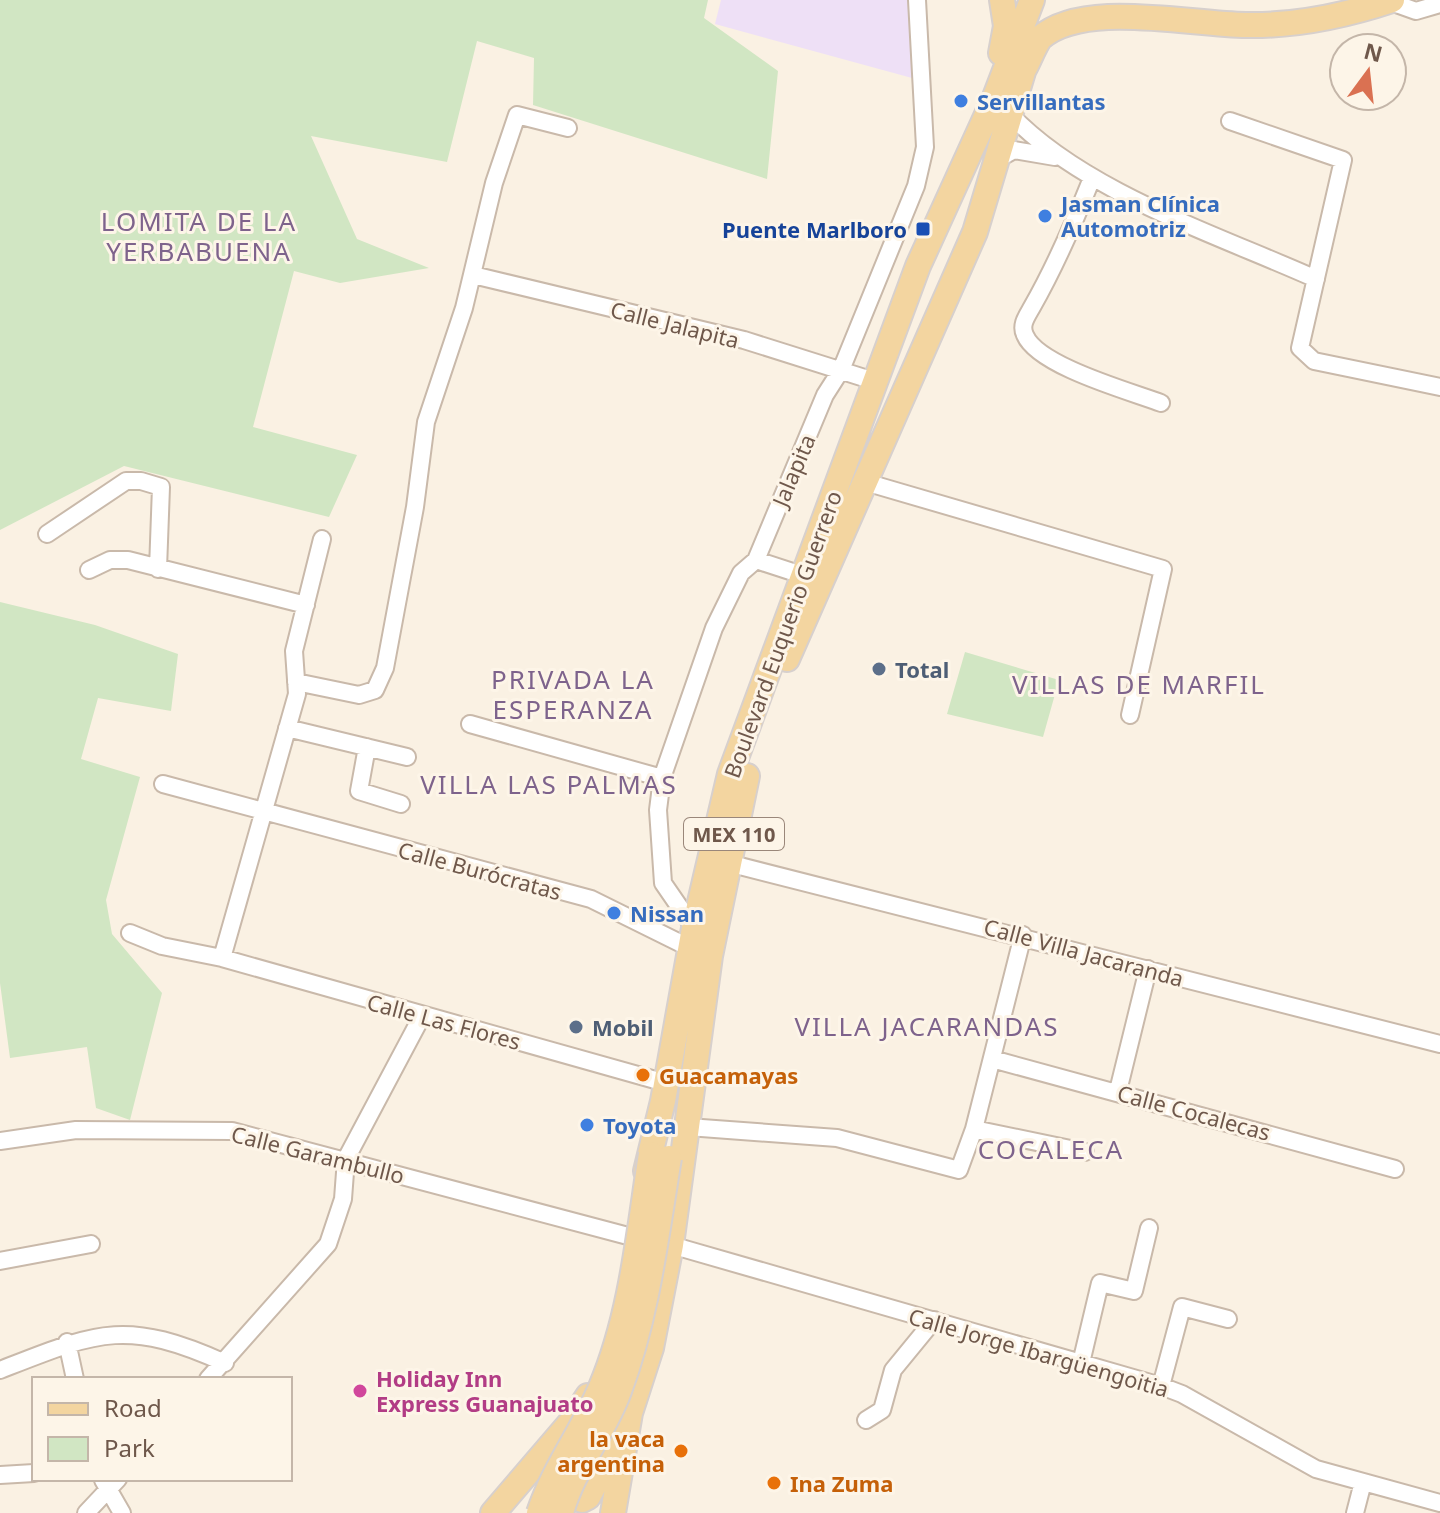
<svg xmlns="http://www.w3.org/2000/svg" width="1440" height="1513" font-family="'Noto Sans',sans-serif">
  <rect width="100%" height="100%" fill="#faf1e3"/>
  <path fill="#eee0f6" d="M721,0H910L912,78L715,24Z"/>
  <path fill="#d1e6c3" d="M0,0H708L704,18L778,71L767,179L533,105L534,58L477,41L447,162L311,136L357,239L429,268L340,283L294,271L253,427L357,455L329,517L124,466L0,530Z
    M0,602L95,625L178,654L171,711L98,698L81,759L140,777L106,900L112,934L162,993L130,1120L96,1108L87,1047L10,1058L0,983Z
    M965,652L1059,680L1043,737L947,714Z"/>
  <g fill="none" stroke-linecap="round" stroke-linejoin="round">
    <defs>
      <path id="minor" d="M1388,1L1416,11L1440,4
        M1008,112C1081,191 1218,235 1316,279
        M1230,121L1343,160L1300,348L1314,361L1440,387
        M996,160L1014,150L1055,157
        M1092,178C1074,223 1056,265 1032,307C1027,316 1020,325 1025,335C1038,366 1129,391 1161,403
        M473,275L744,340L874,381
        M865,482L1163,569L1130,715
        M47,534L126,481H141L161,487L158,569
        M756,560L802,575
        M89,570L110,560H128L306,605
        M296,682L359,695L375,690L385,668L415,507L426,422L464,308L494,183L517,115L568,128
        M470,724L662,778
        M287,728L407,757
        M367,747L359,791L401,804
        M163,784L591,899L690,948
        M728,863L1440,1044
        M694,928L663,883L658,810L662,778L714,628L741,573L756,560L825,395L841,370L916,186L925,147L917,0
        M130,933L162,946L222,958L666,1083
        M222,958L297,694L294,651L322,539
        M992,1059L1395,1169
        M1118,1091L1148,969
        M688,1127L837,1138L959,1170L974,1129L1023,935
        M974,1129L1085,1152
        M0,1141L76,1130L232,1131L628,1236
        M671,1245L1161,1386L1182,1394L1316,1469L1440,1503
        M0,1261L91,1244
        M67,1342L75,1379
        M1081,1363L1100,1283L1134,1291L1149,1228
        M0,1370C97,1332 125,1318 225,1363
        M208,1379L328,1244L343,1199L346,1159L422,1016
        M1161,1386L1182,1307L1228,1319
        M866,1420L882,1410L893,1370L934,1320
        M0,1475L34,1473
        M103,1480L122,1513
        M86,1513L118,1479
        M1355,1513L1363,1482"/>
      <path id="primary" d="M1001,53L1006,26L1002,0
        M1023,71C1029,61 1033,48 1040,38C1083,0 1186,24 1246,25C1294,26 1347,15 1392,0
        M787,659L975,232L1028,55
        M646,1171L663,1101L694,928L730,774L918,266L995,97L1032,0
        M558,1480L565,1494L582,1500L588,1497L617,1442
        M493,1513L571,1422L588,1396
        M613,1513L630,1413L651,1348L671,1245L710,956L747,776"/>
    </defs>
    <use href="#minor" stroke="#c9b9aa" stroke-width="20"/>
    <use href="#primary" stroke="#d7d0cd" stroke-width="28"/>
    <use href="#minor" stroke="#fff" stroke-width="16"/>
    <use href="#primary" stroke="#f3d5a0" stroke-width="24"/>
    <defs>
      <path id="primary-bridge" d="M539,1513C554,1468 583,1431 601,1387C632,1314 639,1231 651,1154
        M561,1513C572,1470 604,1433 619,1391C647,1316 656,1237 669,1158"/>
    </defs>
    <use href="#primary-bridge" stroke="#d7d0cd" stroke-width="28" stroke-linecap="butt"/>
    <use href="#primary-bridge" stroke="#f3d5a0" stroke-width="24"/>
  </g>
  <g fill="#3f7fe0" stroke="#fdf5e8" stroke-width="3">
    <circle cx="961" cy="101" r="8"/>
    <circle cx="1045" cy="216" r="8"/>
    <circle cx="614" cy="913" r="8"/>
    <circle cx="587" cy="1125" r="8"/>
  </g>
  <rect fill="#1a4fb4" stroke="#fdf5e8" stroke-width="3" x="915" y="221" width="16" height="16" rx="4"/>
  <g fill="#5c6f8a" stroke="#fdf5e8" stroke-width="3">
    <circle cx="879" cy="669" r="8"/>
    <circle cx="576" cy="1027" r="8"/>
  </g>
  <g fill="#e8710a" stroke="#fdf5e8" stroke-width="3">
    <circle cx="643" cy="1075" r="8"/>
    <circle cx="681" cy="1451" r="8"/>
    <circle cx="774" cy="1483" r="8"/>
  </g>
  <circle fill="#d1479c" stroke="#fdf5e8" stroke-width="3" cx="360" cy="1391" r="8"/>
  <g text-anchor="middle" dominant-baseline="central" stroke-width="6" stroke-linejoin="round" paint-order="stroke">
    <rect fill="#fdf5e8" stroke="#9a877a" stroke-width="2" x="684" y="818" width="100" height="32" rx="6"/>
    <g font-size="20" font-weight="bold" fill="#6f584b">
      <text x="734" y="834">MEX 110</text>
    </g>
    <g font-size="22" font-weight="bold" fill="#366cbe" stroke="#fdf5e8" text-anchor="start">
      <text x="977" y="101">Servillantas</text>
      <text x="1061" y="203">Jasman Clínica<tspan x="1061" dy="25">Automotriz</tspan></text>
      <text x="630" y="913">Nissan</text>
      <text x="603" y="1125">Toyota</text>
    </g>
    <g font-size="22" font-weight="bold" fill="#164399" stroke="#fdf5e8" text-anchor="end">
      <text x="907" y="229">Puente Marlboro</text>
    </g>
    <g font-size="22" fill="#6f584b" stroke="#fdf5e8">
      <text transform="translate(675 324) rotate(14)">Calle Jalapita</text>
      <text transform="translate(793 470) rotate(-67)">Jalapita</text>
      <text transform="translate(782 634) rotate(-70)">Boulevard Euquerio Guerrero</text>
      <text transform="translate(480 870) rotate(15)">Calle Burócratas</text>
      <text transform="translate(1084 952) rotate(15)">Calle Villa Jacaranda</text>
      <text transform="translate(444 1021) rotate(15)">Calle Las Flores</text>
      <text transform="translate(1194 1112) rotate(15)">Calle Cocalecas</text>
      <text transform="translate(318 1154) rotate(14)">Calle Garambullo</text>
      <text transform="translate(1039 1352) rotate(16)">Calle Jorge Ibargüengoitia</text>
    </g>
    <g font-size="22" font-weight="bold" fill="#4e5e75" stroke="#fdf5e8" text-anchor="start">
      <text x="895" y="669">Total</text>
      <text x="592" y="1027">Mobil</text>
    </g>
    <g font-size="22" font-weight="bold" fill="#c56008" stroke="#fdf5e8" text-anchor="start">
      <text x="659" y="1075">Guacamayas</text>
      <text x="665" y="1438" text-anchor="end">la vaca<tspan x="665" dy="25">argentina</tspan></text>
      <text x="790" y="1483">Ina Zuma</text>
    </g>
    <g font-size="22" font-weight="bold" fill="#b23c85" stroke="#fdf5e8" text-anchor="start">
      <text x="376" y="1378">Holiday Inn<tspan x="376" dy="25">Express Guanajuato</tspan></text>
    </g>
    <g font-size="26" letter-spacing="2" fill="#7e638c" stroke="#fdf5e8">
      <text x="199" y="221">LOMITA DE LA<tspan x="199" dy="30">YERBABUENA</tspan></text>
      <text x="573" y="679">PRIVADA LA<tspan x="573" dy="30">ESPERANZA</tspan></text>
      <text x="1139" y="684">VILLAS DE MARFIL</text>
      <text x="549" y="784">VILLA LAS PALMAS</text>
      <text x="927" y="1026">VILLA JACARANDAS</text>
      <text x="1051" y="1149">COCALECA</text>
    </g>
  </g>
  <rect x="32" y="1377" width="260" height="104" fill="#fdf5e8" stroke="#c4b6a9" stroke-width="2"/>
  <rect x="48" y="1403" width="40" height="12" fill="#f3d5a0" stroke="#c4b6a9" stroke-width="2"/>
  <text x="104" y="1417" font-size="24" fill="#6f584b">Road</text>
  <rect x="48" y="1437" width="40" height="24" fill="#d1e6c3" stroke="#c4b6a9" stroke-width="2"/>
  <text x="104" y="1457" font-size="24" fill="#6f584b">Park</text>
  <g transform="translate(1368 72) rotate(15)"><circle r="38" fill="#fdf5e8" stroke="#c4b6a9" stroke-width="2"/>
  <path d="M0-6L14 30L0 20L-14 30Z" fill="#da7152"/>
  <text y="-12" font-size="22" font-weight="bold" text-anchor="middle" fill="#6f584b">N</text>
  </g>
</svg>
